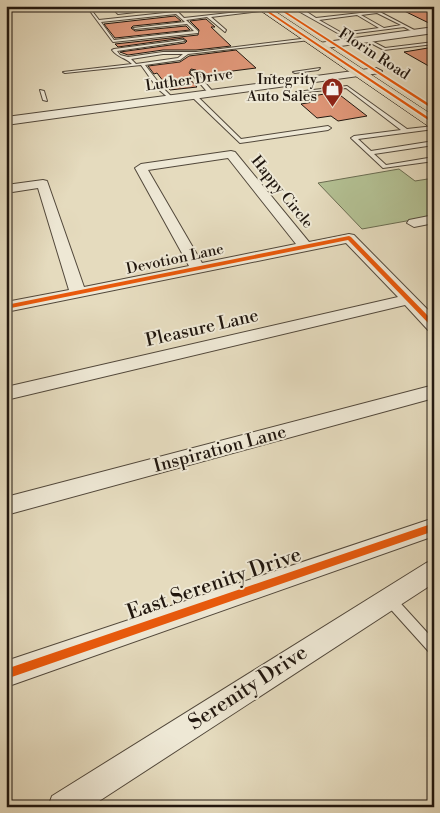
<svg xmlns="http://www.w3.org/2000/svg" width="440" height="813" font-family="'Libre Bodoni',serif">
  <rect width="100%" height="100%" fill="#e5dbbe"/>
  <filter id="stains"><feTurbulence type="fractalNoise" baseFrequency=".004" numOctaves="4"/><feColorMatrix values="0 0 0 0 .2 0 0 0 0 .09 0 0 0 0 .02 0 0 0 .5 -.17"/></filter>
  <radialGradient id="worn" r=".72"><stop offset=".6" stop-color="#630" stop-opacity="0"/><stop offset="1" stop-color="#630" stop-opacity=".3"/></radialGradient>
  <path fill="#b3c093" stroke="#6a6c51" d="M399,169L415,181L434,178V216L362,229L318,183Z"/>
  <path fill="#dd9576" stroke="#21170f" d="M394,6H434V25H433Z
    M175,16L181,21L133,26L131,28L135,31L186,26L190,30L115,38L104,24Z
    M206,19L215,27H211L231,46L196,50H163L128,55L120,52L185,43L187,41L183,38L118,47L115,44L198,35L199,30L190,21Z
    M434,47V69L404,52Z
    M236,50L256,68L201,75L196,70L191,69L189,73L192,76L188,77L197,87L170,90L157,73L154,74L148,66L180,62L189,56Z
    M336,92L367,116L338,121L331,116L317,118L301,104L313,102L307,97Z"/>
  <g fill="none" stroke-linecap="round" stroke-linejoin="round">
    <defs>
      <path id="service" d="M110,6H114L119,12L172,6L184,18L265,9L267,10L211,17L226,30L225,32L207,17L186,20L198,31V33L113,42L87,7H89L99,20L174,12L170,8L118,14ZM176,14L185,22L133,28L135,29L187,24L194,31L114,40L101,22Z
        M288,6H298L316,18L378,11L418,32L415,33L404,27L341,35L293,8L278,10L276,9ZM377,13L401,25L384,28L361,15ZM357,15L379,28L342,33L319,20Z
        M309,38L310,40L188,54L180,60L145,65L162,87L173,98V100H171L158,89L141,65L65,73L63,72L132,64C125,57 118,58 112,50L114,49L183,40L185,41L117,51L120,55L128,57L163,52H196ZM163,54H183L178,58L136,64L131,59Z
        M366,38L385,48L434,42V44L384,50L365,40Z
        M320,68L318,70L295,73L293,72Z
        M191,71H195L214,93V95H210L191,73Z
        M271,75H275L285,83V85H281L271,77Z
        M347,86L407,129L434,126V129L358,139L371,151L434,141V145L374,154L386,165L434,157V161L383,168L351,138L354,136L401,130L346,88L298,93L296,92Z
        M40,90L44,91L47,101L43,100Z
        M192,95H196L241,139L328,126L331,128L328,130L240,143L192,97Z
        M389,594L393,595L434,640V655L430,653L385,603L383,599L385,595Z"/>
      <path id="minor" d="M231,151L235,152L309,242L349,234L354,235L434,316V331L428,330L405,305L6,400V387L398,297L346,243L6,312V302L69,290L38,188L6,193V185L43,180L47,181L84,287L189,266L135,168L141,164ZM228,158L296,244L202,263L148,170Z
        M434,215V223L414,227L407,223L409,220Z
        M434,385V398L6,515V497Z
        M434,518V536L6,687V661Z
        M434,560V583L90,807H48L52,796L426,563Z"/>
      <path id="tertiary" d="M434,27V33L319,49L314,46L319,43Z
        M376,68L382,71L380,73L6,125V117Z"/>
      <path id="primary" d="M254,6H267L434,116V128L428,126Z"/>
    </defs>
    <use href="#service" stroke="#52483b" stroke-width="2"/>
    <use href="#minor" stroke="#52483b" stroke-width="2"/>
    <use href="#tertiary" stroke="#52483b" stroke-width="2"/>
    <use href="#primary" stroke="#21170f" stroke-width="1"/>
    <use href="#service" fill="#eee8d5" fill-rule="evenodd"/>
    <use href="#minor" fill="#eee8d5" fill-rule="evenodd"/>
    <use href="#tertiary" fill="#eee8d5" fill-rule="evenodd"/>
    <use href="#primary" fill="#e5dbbe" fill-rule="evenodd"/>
    <defs>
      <path id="cycleway" d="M261,6L434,121V124L258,6Z
        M277,6L434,107V110L274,6Z
        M349,236L351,237L434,322V328L432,327L348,240L6,309V305Z
        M434,523V531L6,679V669Z"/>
    </defs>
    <use href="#cycleway" stroke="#eee8d5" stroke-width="3"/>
    <use href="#cycleway" fill="#e8590c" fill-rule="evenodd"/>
  </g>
  <defs>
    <symbol id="shop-pin" viewBox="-11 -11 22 30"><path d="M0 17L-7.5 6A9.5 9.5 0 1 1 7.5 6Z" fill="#8f2418" stroke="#eee8d5"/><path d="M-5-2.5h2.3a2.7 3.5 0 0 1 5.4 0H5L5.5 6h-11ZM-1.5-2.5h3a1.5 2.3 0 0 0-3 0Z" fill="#fff"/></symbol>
  </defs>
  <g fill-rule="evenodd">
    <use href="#shop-pin" x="320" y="76" width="25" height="34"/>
  </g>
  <g text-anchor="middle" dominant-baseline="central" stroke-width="4" stroke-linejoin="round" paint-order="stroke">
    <g font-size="15" fill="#21170f" stroke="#eee8d5">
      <text transform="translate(374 54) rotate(33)">Florin Road</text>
      <text transform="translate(189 80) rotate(-8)">Luther Drive</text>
      <text transform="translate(282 192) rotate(51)">Happy Circle</text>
      <text transform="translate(175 259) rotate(-12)">Devotion Lane</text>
    </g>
    <g font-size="15" fill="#21170f" stroke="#eee8d5" text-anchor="end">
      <text x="317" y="79">Integrity<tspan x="317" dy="17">Auto Sales</tspan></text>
    </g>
    <g font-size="18" fill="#21170f" stroke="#eee8d5">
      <text transform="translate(202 328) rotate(-13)">Pleasure Lane</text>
      <text transform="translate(220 449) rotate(-15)">Inspiration Lane</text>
    </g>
    <g font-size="21" fill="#21170f" stroke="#eee8d5">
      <text transform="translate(214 584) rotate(-19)">East Serenity Drive</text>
      <text transform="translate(248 688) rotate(-33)">Serenity Drive</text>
    </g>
  </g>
  <rect width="440" height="813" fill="none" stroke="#e5dbbe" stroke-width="25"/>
  <rect x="8" y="8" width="425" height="798" fill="none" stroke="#21170f" stroke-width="2.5"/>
  <rect x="12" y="12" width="415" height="788" fill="none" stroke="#21170f"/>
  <rect width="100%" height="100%" filter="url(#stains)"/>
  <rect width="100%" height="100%" fill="url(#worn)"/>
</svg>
